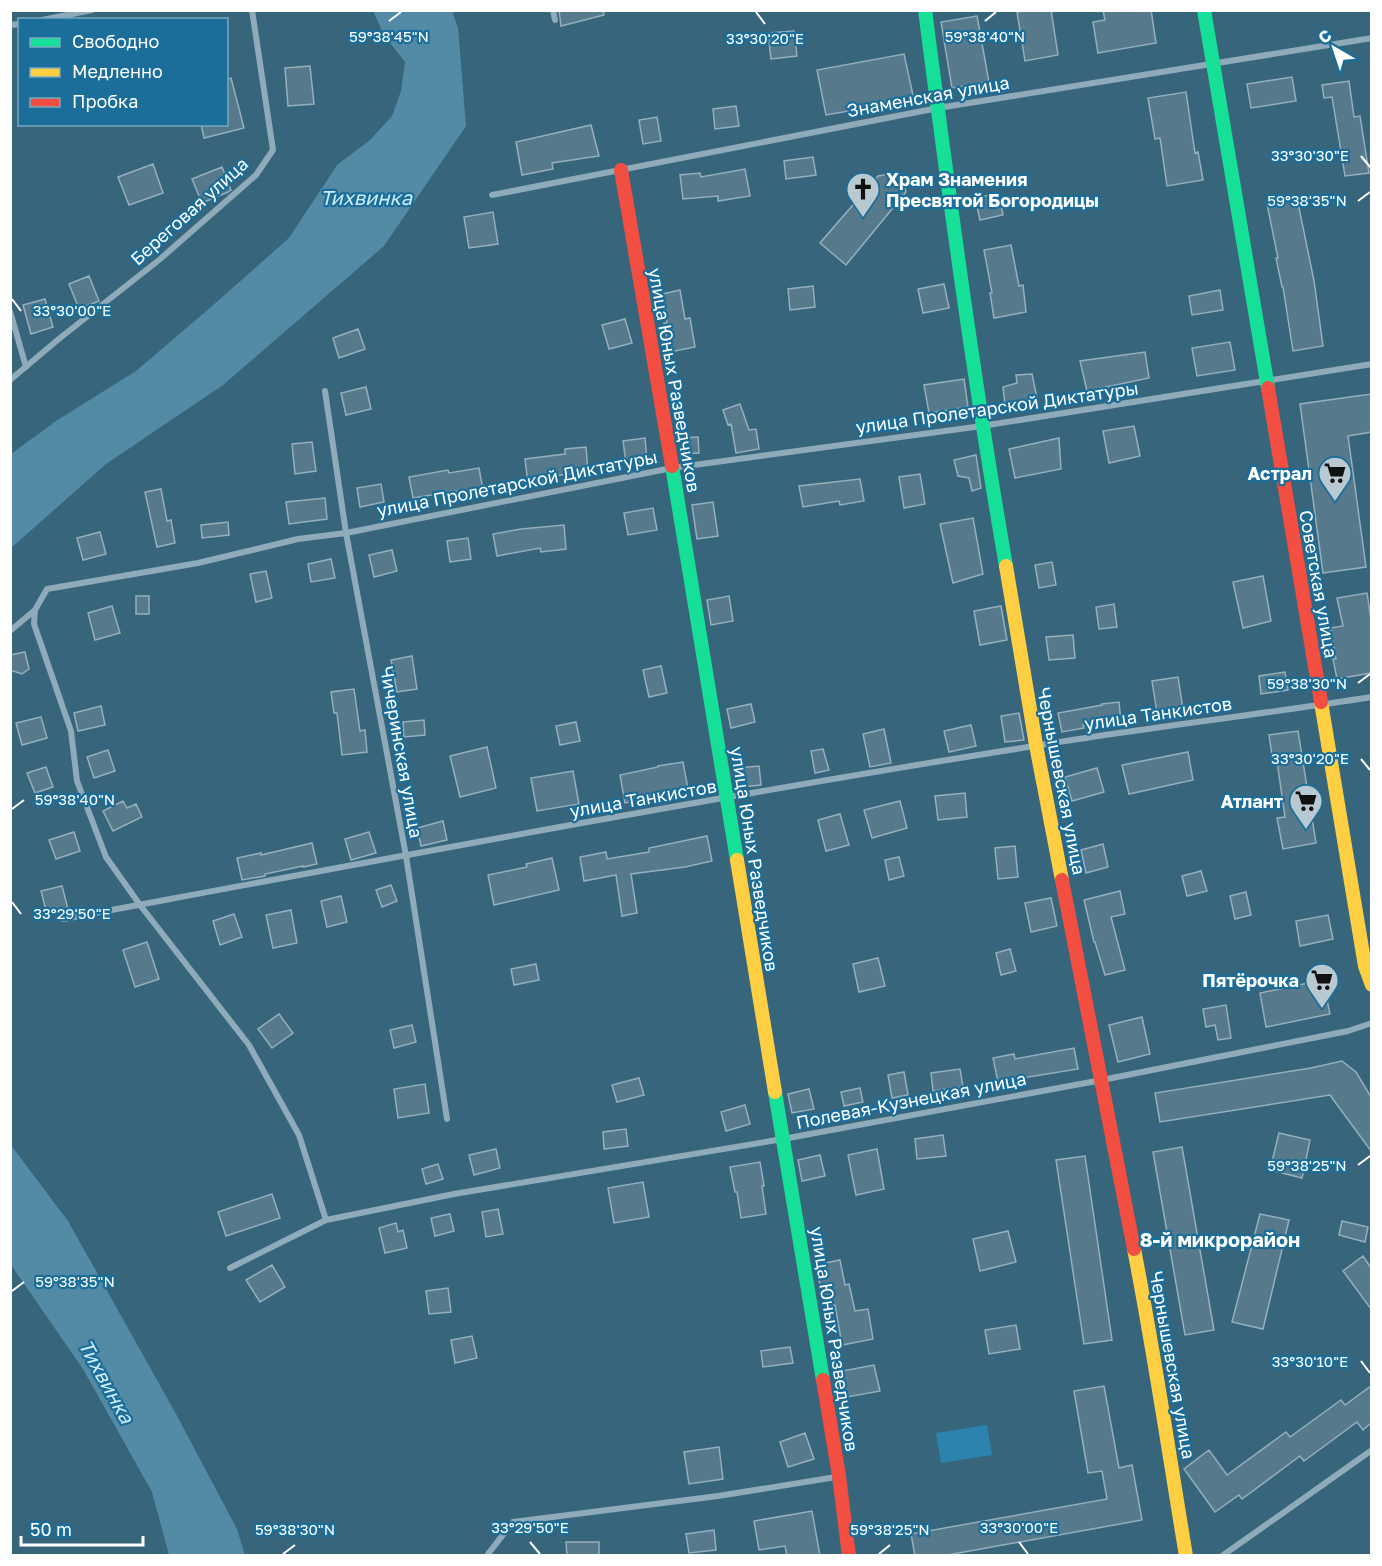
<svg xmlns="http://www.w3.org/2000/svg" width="1382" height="1566" font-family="'Golos Text',sans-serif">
  <rect width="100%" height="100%" fill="#37657c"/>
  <path fill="#2c83ad" d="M987,1425L992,1455L941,1463L936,1433Z"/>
  <path fill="#538ba7" d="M373,11H452L458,28L466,126L384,246L223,385L106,464L11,548V454L56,421L136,371L211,307L289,238L337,165L370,140L392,116L401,91L405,62L384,35Z
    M10,1144L68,1221L176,1414L237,1529L245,1555H169L152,1492L83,1369L11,1265Z"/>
  <path fill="#567a8c" stroke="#96afbc" stroke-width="1.5" d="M559,10H603L604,15L561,26Z
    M1029,10H1051L1058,55L1025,61L1017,12Z
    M1103,10H1151L1156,43L1098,53L1093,22L1105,20Z
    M977,16L989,82L952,88L941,22Z
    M794,31L797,56L771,59L768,33Z
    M904,54L914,100L826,115L817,70Z
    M310,66L314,104L288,106L285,68Z
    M1292,77L1296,101L1251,108L1247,84Z
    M231,78L244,128L204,138L201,124H226V79Z
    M1349,81L1354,117L1360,116L1369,173L1345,176L1332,97L1324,98L1322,85Z
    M1186,92L1195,153L1198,152L1203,180L1167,186L1160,138L1155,139L1148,98Z
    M736,106L739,126L715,129L713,109Z
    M657,117L661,141L643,144L639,120Z
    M591,125L599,156L552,163L553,169L522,175L516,142Z
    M813,157L816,175L786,179L784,161Z
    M153,164L163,193L129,205L118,177Z
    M222,167L231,190L228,192L202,203L192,179Z
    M745,169L750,196L718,201V196L683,199L680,175L700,173L701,177Z
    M889,174L899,177L904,184L906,192L846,265L820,243L878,176Z
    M999,193L1003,215L980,220L975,198Z
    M1297,198L1314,281L1323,346L1293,351L1283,287H1282L1276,258H1278L1267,204Z
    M493,212L498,244L469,248L464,217Z
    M1011,245L1019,286L1023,285L1026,312L994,318L990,293H992L984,250Z
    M89,276L99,301L79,309L69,284Z
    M944,284L949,308L923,313L918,289Z
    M813,286L815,307L790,310L788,289Z
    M680,290L685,319L690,318L695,347L669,352L664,323H667L662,294Z
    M1220,290L1223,310L1192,315L1189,296Z
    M45,299L53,327L31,334L23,305Z
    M625,319L632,343L609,349L602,325Z
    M358,329L365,349L339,358L333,338Z
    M1230,342L1235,370L1197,376L1192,348Z
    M1145,352L1149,378L1087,391L1080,361Z
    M1032,374L1037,398L1005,405L1003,387L1017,383L1016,375Z
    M964,379L968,407L929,413L924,385Z
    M366,387L371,409L346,415L341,393Z
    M1371,394V432L1348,436L1366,567L1323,573L1300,404Z
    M740,404L749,430L756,429L759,449L736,453L731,424L728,425L723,410Z
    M1134,426L1140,456L1109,463L1103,431Z
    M698,437L699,453L684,454L683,438Z
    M645,438L647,461L626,463L623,441Z
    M1059,438L1061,469L1015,478L1009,449Z
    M312,442L316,471L295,474L292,444Z
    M586,447L588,472L552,476V480L528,484L525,459L565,454V449Z
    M976,455L981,488L972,491L969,478L958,476L954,460Z
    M479,468L483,490L457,495L456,491L413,498L409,477L448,470L449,473Z
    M920,474L925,504L904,508L899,477Z
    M860,479L864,501L840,505L839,501L803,507L799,486Z
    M381,484L384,502L360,507L357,488Z
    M161,489L167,521L171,520L175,543L157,547L145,492Z
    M325,498L327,519L289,524L286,502Z
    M713,502L718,536L697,539L692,505Z
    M653,508L657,530L628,535L624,513Z
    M973,518L983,574L953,583L940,524Z
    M228,522L229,535L202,538L201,525Z
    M564,525L566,549L541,552L540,548L497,556L493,534L521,529Z
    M100,532L106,554L83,560L77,538Z
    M468,538L471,559L450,562L447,541Z
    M392,550L397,571L374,577L369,555Z
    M331,559L335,578L311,582L308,564Z
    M1052,562L1056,585L1039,588L1035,565Z
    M266,571L272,598L256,602L250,574Z
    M1263,576L1271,621L1243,628L1233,582Z
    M1367,593L1371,620V673L1337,679L1333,659H1336L1330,628L1343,626L1337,598Z
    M136,596H149V614H136Z
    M729,596L733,621L711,625L707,600Z
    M1114,604L1117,627L1099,629L1096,607Z
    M112,606L120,633L95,640L88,613Z
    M1001,606L1007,640L980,645L974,611Z
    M1073,635L1075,658L1049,660L1046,637Z
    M25,652L29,669L22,674L10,670V655Z
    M412,656L417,689L397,692L391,660Z
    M661,666L667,693L649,697L643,670Z
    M1285,672L1288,690L1261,694L1259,676Z
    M1178,677L1183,709L1157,713L1152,681Z
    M354,689L360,731L365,730L367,752L342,755L337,713H334L331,692Z
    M1119,702L1121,722L1083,725L1084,728L1062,732L1058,713L1102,705V704Z
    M751,704L755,722L731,728L727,709Z
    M101,706L105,725L78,731L74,713Z
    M1019,713L1024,740L1005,742L1001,716Z
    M41,717L47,738L22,745L16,723Z
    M424,720L425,735L404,737L403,722Z
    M576,722L580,741L560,745L556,726Z
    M971,725L976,746L949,752L944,731Z
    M884,729L891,763L870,767L863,734Z
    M1298,731L1316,843L1283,849L1277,818L1285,817L1277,761L1273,762L1269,735Z
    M487,747L496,788L460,797L450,756Z
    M823,749L829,770L815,773L811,751Z
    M108,750L115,771L94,778L87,757Z
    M1188,752L1193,780L1129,794L1122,765Z
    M683,762L688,789L646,796L647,799L625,803L620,775L658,767V766Z
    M759,766L761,785L741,787L738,768Z
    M46,767L53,787L35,793L27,773Z
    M1097,768L1104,792L1072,801L1065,777Z
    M573,771L579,804L537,811L531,778Z
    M965,793L967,817L938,820L935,796Z
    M123,801L127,808L136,804L142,817L113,831L103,811Z
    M900,801L907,828L872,838L864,810Z
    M840,814L849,845L826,851L818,820Z
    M443,821L447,840L421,846L417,828Z
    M74,832L80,851L56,859L49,840Z
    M369,832L376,853L351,860L345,839Z
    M707,836L712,861L685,867L631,874L637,913L622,916L616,875L584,881L580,857L606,852L607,859L649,852V848Z
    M312,843L317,864L303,867V866L265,874V876L242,880L237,858L261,853V855Z
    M1103,844L1108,867L1086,873L1081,850Z
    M1015,846L1018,877L998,879L995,848Z
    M899,857L904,876L889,880L885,860Z
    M552,858L559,890L494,905L488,875L527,867L526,864Z
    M1201,871L1207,891L1187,896L1182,876Z
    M391,885L397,901L382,907L376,890Z
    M62,886L68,909L47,914L41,891Z
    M1120,891L1125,914L1111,917L1125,970L1105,975L1095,942H1094L1084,900Z
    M1246,892L1251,915L1235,919L1230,896Z
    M341,896L347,922L327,927L321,901Z
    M1051,898L1057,926L1031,932L1025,903Z
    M291,910L297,943L273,948L266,915Z
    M234,914L242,937L220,945L213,921Z
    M1328,915L1333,939L1300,946L1296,921Z
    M147,942L159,979L135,987L123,950Z
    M1010,949L1016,971L1001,975L996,953Z
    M878,958L885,986L859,992L853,964Z
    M536,964L539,980L514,985L511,969Z
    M1323,980L1330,1014L1266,1027L1260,993Z
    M1226,1005L1231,1038L1218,1040L1215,1025L1206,1027L1203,1009Z
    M279,1014L293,1033L272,1048L258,1029Z
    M1142,1017L1150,1054L1118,1062L1109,1025Z
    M412,1025L416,1042L394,1048L390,1030Z
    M1074,1048L1078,1069L998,1082L993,1058L1014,1054L1015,1059Z
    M1342,1061L1356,1072L1371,1097V1151L1330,1095L1160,1122L1155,1093L1311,1068Z
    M960,1069L963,1087L933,1091L931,1073Z
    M904,1072L908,1095L892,1098L888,1075Z
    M639,1078L644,1095L617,1102L612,1085Z
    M425,1084L429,1113L398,1118L394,1089Z
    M860,1088L863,1102L844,1106L841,1092Z
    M809,1089L814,1109L792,1113L788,1094Z
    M745,1105L750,1124L726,1131L721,1112Z
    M626,1129L628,1146L604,1149L603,1132Z
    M1279,1133L1310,1140L1302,1178L1270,1170Z
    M943,1135L946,1156L917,1159L915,1139Z
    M1182,1147L1214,1330L1185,1335L1153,1152Z
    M496,1149L500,1168L474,1175L469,1155Z
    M877,1149L884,1189L856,1195L848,1155Z
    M820,1155L825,1176L802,1181L798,1160Z
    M1085,1156L1112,1340L1084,1344L1056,1160Z
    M760,1162L764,1186H762L766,1214L741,1218L737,1192H735L730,1167Z
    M438,1164L443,1179L426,1184L422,1169Z
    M643,1182L649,1217L614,1223L608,1188Z
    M272,1194L280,1218L226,1236L218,1212Z
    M498,1209L503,1234L486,1237L482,1212Z
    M450,1214L454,1231L435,1236L431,1218Z
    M1260,1214L1289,1220L1263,1329L1232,1322Z
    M1342,1221L1368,1227L1365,1242L1339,1235Z
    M396,1223L398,1232L403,1230L407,1248L385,1253L379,1228Z
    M1008,1231L1016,1262L980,1271L973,1239Z
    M1363,1256L1371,1268V1309L1343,1271Z
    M840,1260L845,1285L849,1284L855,1311L868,1309L873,1339L842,1345L835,1305L826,1308L815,1265Z
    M272,1265L285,1287L260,1302L246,1280Z
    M448,1288L451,1312L429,1314L426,1291Z
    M1016,1325L1020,1349L989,1354L985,1330Z
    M472,1336L477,1358L455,1363L451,1340Z
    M790,1347L793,1363L763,1367L761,1351Z
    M874,1365L880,1391L847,1397L842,1371Z
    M1104,1386L1119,1468L1132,1465L1142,1520L942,1556H915L911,1534L1107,1499L1102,1471L1088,1473L1074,1391Z
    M1371,1386V1423L1363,1430L1357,1422L1304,1461L1300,1456L1242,1499L1239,1495L1215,1512L1184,1469L1209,1450L1227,1475L1286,1432L1290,1437L1341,1400L1345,1405Z
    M805,1433L814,1459L788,1467L780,1442Z
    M719,1447L723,1479L689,1484L684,1452Z
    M812,1511L820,1556H787L785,1546L759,1550L754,1521Z
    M714,1530L716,1550L689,1553L686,1534Z
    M566,1542H599V1556H567Z"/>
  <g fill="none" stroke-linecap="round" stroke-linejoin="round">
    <path stroke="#8faab8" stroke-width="6" d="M553,10L555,20
      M42,20L92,10
      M10,25L20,24
      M492,195L938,108L1372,38
      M10,311L26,367
      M10,380L60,338L159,260L256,175L273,150L252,10
      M325,391L346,533L406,856L447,1119
      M35,610L34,624L71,731L77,781L106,857L140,905L249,1045L299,1135L326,1220
      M10,631L35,610L47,589L198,563L298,539L346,533L672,468L982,426L1372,364
      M63,919C385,859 706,798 1028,747C1142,728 1257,715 1372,697
      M230,1268L326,1220L454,1194L783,1139L1102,1080L1348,1031L1372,1023
      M488,1554L513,1522L718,1496L836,1477
      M1222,1556L1372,1450"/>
    <path stroke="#16e098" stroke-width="14" d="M925,10C949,196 974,382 1006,566
      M1204,10L1268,388
      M672,466L737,860
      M775,1092L823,1380"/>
    <path stroke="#ffcf43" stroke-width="14" d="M1006,566L1036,745L1062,880
      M1321,702L1365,966L1372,985
      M737,860L775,1092
      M1134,1249C1154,1351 1169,1454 1186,1556"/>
    <path stroke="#f24e42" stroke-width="14" d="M621,170L672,466
      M1268,388L1321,702
      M1062,880L1134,1249
      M823,1380L839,1476L849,1556"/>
  </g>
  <path fill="none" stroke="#fff" stroke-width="2" d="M756,12L765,24M389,21L401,12M985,21L996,12M1361,156L1370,167M1358,201L1370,192M12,299L21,311M1358,683L1370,674M1361,759L1370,770M12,809L24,800M12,902L21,914M1358,1165L1370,1156M12,1291L24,1282M1361,1361L1370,1373M530,1542L540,1554M1019,1542L1028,1554M283,1554L295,1545M879,1554L890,1545"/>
  <defs>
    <symbol id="church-pin" viewBox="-11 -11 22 30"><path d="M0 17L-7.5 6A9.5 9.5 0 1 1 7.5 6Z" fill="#b9c9d1" stroke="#1a6e99"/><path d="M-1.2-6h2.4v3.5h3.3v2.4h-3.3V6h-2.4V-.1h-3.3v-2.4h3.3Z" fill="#111"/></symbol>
    <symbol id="supermarket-pin" viewBox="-11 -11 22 30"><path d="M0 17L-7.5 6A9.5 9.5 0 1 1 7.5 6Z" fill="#b9c9d1" stroke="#1a6e99"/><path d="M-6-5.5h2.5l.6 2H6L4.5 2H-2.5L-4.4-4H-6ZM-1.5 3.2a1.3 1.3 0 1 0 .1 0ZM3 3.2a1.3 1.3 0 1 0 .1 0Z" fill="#111"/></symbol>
  </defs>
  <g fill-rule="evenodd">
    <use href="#church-pin" x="844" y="170" width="38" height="52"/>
    <use href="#supermarket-pin" x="1316" y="454" width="38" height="52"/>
    <use href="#supermarket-pin" x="1287" y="782" width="38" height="52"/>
    <use href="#supermarket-pin" x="1303" y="961" width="38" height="52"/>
  </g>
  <g text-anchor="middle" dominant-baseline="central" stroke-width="4.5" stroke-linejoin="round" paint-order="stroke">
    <g font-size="18" fill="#fff" stroke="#1a6e99">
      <text transform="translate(928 96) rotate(-10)">Знаменская улица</text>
      <text transform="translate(189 211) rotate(-42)">Береговая улица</text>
      <text transform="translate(675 380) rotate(80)">улица Юных Разведчиков</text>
      <text transform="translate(997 407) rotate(-8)">улица Пролетарской Диктатуры</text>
      <text transform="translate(517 483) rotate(-11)">улица Пролетарской Диктатуры</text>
      <text transform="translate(1319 584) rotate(80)">Советская улица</text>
      <text transform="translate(1158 713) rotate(-8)">улица Танкистов</text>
      <text transform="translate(402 752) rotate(80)">Чичеринская улица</text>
      <text transform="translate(1062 781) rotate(79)">Чернышевская улица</text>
      <text transform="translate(643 798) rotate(-10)">улица Танкистов</text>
      <text transform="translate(755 859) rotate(81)">улица Юных Разведчиков</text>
      <text transform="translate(911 1100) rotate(-11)">Полевая-Кузнецкая улица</text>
      <text transform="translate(835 1339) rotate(81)">улица Юных Разведчиков</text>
      <text transform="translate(1173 1365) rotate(80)">Чернышевская улица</text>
    </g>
    <g font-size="18" font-weight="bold" fill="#fff" stroke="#1a6e99" text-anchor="end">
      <text x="886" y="179" text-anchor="start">Храм Знамения<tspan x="886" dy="21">Пресвятой Богородицы</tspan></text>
      <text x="1312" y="473">Астрал</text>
      <text x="1283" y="801">Атлант</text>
      <text x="1299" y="980">Пятёрочка</text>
    </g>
    <g font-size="20" font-style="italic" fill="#cdecf9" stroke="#1a6e99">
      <text x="366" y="197">Тихвинка</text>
      <text transform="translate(107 1381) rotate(61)">Тихвинка</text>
    </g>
    <g font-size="20" font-weight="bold" fill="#fff" stroke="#1a6e99">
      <text x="1220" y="1239">8-й микрорайон</text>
    </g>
  </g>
  <g font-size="15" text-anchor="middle" fill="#fff" stroke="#1a6e99" stroke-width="4.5" stroke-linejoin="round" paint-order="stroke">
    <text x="389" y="42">59°38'45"N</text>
    <text x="985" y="42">59°38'40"N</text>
    <text x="765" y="44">33°30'20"E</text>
    <text x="1310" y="161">33°30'30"E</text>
    <text x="1307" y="206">59°38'35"N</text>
    <text x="72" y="316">33°30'00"E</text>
    <text x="1307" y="689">59°38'30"N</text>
    <text x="1310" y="764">33°30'20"E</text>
    <text x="75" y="805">59°38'40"N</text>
    <text x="72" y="919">33°29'50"E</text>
    <text x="1307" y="1171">59°38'25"N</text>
    <text x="75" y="1287">59°38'35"N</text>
    <text x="1310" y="1367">33°30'10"E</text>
    <text x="530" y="1533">33°29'50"E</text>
    <text x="1019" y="1533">33°30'00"E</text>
    <text x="295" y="1535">59°38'30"N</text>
    <text x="890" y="1535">59°38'25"N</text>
  </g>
  <rect width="1382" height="1566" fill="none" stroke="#ffffff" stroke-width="24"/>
  <rect x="18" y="18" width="210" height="108" fill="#1a6e99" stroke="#76a8c2" stroke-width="1.5"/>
  <rect x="30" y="38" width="30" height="9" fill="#16e098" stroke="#76a8c2" stroke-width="1.5"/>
  <text x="72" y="48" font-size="18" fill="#ffffff">Свободно</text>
  <rect x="30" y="68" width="30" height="9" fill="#ffcf43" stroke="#76a8c2" stroke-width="1.5"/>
  <text x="72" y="78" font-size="18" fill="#ffffff">Медленно</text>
  <rect x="30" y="98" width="30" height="9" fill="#f24e42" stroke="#76a8c2" stroke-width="1.5"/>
  <text x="72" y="108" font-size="18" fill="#ffffff">Пробка</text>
  <g transform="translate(1334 48) rotate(321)" stroke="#1a6e99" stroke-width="4.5" paint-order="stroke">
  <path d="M0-4.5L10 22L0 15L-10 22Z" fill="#ffffff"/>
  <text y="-9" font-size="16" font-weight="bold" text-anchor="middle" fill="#ffffff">С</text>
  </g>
  <path d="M21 1536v9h122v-9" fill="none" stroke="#ffffff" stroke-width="3"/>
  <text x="30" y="1536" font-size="18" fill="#ffffff" stroke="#1a6e99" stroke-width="4.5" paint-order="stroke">50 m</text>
</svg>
